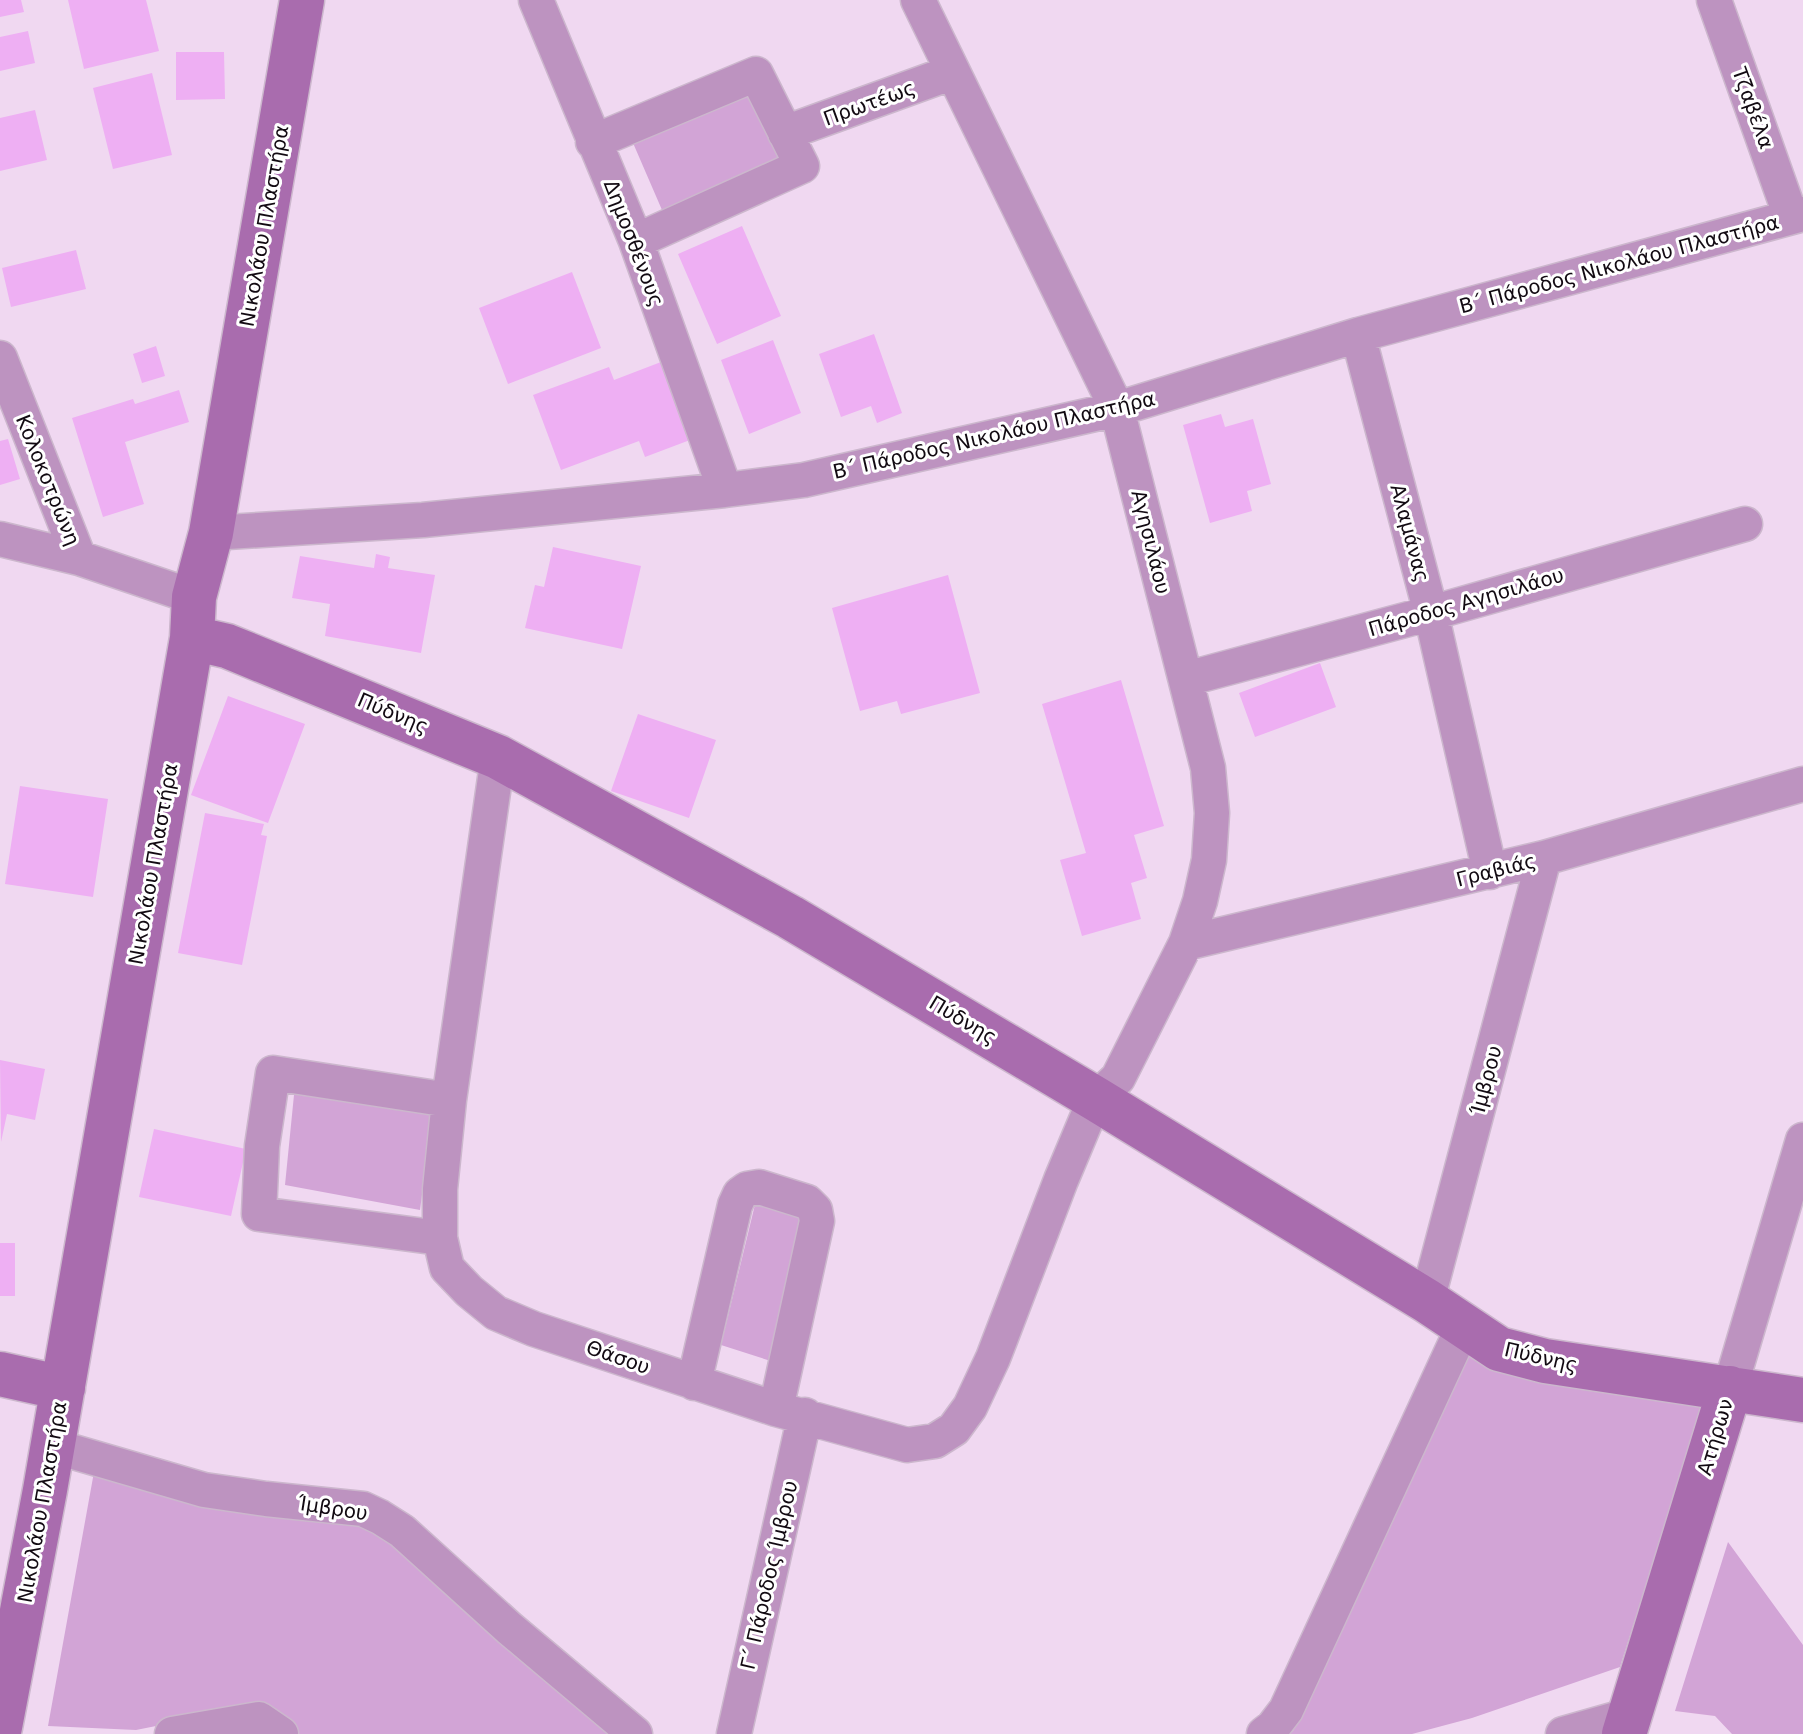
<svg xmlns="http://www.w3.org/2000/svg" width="1803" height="1734" font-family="'DejaVu Sans',sans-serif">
  <rect width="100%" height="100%" fill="#f0d8f1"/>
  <path fill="#d2a4d6" d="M769,78L800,149L662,210L630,136Z
    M296,1075L434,1101L420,1210L285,1185Z
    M759,1188L815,1205L777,1363L721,1345Z
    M1465,1344L1693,1394L1702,1409L1620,1667L1472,1718L1412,1734H1287L1293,1731Z
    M94,1472L380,1509L640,1734H297L256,1706L136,1730L48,1726Z
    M1728,1542L1803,1645V1734H1732L1715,1716L1675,1711Z"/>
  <path fill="#eeaff3" d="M0,0H21L24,12L0,17Z
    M68,0H146L159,51L84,69Z
    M28,31L35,63L0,71V37Z
    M176,52H224L225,99L176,100Z
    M152,73L172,155L113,169L93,88Z
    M35,110L47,160L0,171V118Z
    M742,226L781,316L717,344L678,254Z
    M76,250L86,289L11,307L2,268Z
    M572,272L601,348L508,384L479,308Z
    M874,334L902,413L877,423L871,406L841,417L819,354Z
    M773,340L801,413L749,434L721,360Z
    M156,346L165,376L142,383L133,354Z
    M661,362L690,440L645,457L639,441L561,470L533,395L609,367L614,380Z
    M179,390L189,422L125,442L144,504L103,517L72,418L133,399L135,404Z
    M1221,414L1225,427L1253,419L1271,484L1247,491L1252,511L1210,523L1183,425Z
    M8,439L20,479L0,485V441Z
    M553,547L641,566L622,649L525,628L535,585L544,587Z
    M376,554L390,557L388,568L435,575L421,653L325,636L330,604L292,598L300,556L374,568Z
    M948,575L980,693L901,714L897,701L860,711L832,608Z
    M1320,663L1336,707L1255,737L1239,693Z
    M1121,680L1164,826L1134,835L1147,878L1131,883L1141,919L1082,936L1060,860L1086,853L1042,704Z
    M228,696L305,724L268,823L191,795Z
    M638,714L716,740L689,818L611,791Z
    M20,786L108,799L93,897L5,884Z
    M205,813L264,824L261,835L267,836L242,965L178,953Z
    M0,1060L45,1069L35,1120L7,1114L1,1142Z
    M154,1129L246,1149L231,1216L139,1197Z
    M0,1243H15V1296H0Z"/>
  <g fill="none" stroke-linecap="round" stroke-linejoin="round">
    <defs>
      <path id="street" d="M536,0L636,241L725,490
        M1714,0L1791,217
        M785,133L953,72
        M593,142L756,74L802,166L636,241
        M1358,335L1431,613L1490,872
        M0,358L79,558
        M211,533L423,520L725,490L804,480L1117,409L1358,335L1803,214
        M0,539L79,558L194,597
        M1186,679L1431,613L1745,524
        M498,757L449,1100L440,1189V1238L447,1268L469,1291L496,1313L534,1329L776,1409L907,1445L935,1441L954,1429L970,1407L993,1358L1061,1180L1087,1118L1096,1099L1118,1078L1186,943L1200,901L1209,860L1212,813L1208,768L1117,409L918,0
        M1186,943L1544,858L1803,784
        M440,1238L259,1214L262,1146L273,1073L449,1100
        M1427,1301L1544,858
        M694,1383L735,1205L740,1194L747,1189L759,1187L807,1202L815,1210L817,1221L776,1409
        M1730,1388L1803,1140
        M53,1446L204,1490L266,1499L363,1509L380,1517L402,1531L509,1628L635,1734
        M172,1734L259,1719L281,1734
        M734,1734L805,1415
        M1264,1734L1273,1727L1286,1710L1464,1325
        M1563,1734L1630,1715"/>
      <path id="secondary" d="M192,638L227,646L498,757L790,917L1096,1099L1427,1301L1499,1349L1545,1361L1803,1400
        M0,1374L63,1388
        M0,1727L45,1490L192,638L194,597L211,533L302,0
        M1624,1734L1730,1388"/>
    </defs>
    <use href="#street" stroke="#ccb7cd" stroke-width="37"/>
    <use href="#secondary" stroke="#ccb7cd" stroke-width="47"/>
    <use href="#street" stroke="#bd93c0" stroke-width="34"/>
    <use href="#secondary" stroke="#a96cae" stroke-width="44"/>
  </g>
  <g text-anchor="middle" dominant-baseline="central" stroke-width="6" stroke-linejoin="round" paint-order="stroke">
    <g font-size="20" fill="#120a12" stroke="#fff">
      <text transform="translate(869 103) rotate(-20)">Πρωτέως</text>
      <text transform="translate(1753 108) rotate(70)">Τζαβέλα</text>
      <text transform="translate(264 226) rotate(-80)">Νικολάου Πλαστήρα</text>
      <text transform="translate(634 243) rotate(69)">Δημοσθένους</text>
      <text transform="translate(1619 264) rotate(-15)">Β΄ Πάροδος Νικολάου Πλαστήρα</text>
      <text transform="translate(994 435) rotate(-13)">Β΄ Πάροδος Νικολάου Πλαστήρα</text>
      <text transform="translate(48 480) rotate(68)">Κολοκοτρώνη</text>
      <text transform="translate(1410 533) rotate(75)">Αλαμάνας</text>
      <text transform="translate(1151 542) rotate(76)">Αγησιλάου</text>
      <text transform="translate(1466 602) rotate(-16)">Πάροδος Αγησιλάου</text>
      <text transform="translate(393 713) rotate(23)">Πύδνης</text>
      <text transform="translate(153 864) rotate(-80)">Νικολάου Πλαστήρα</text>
      <text transform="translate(1496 870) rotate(-14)">Γραβιάς</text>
      <text transform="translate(963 1020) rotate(31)">Πύδνης</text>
      <text transform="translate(1486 1080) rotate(-75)">Ίμβρου</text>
      <text transform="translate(618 1357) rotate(19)">Θάσου</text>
      <text transform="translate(1541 1357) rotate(13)">Πύδνης</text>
      <text transform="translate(1715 1437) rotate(-73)">Ατήρων</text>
      <text transform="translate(42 1502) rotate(-80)">Νικολάου Πλαστήρα</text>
      <text transform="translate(333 1508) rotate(9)">Ίμβρου</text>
      <text transform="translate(769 1575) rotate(-77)">Γ΄ Πάροδος Ίμβρου</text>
    </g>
  </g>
</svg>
